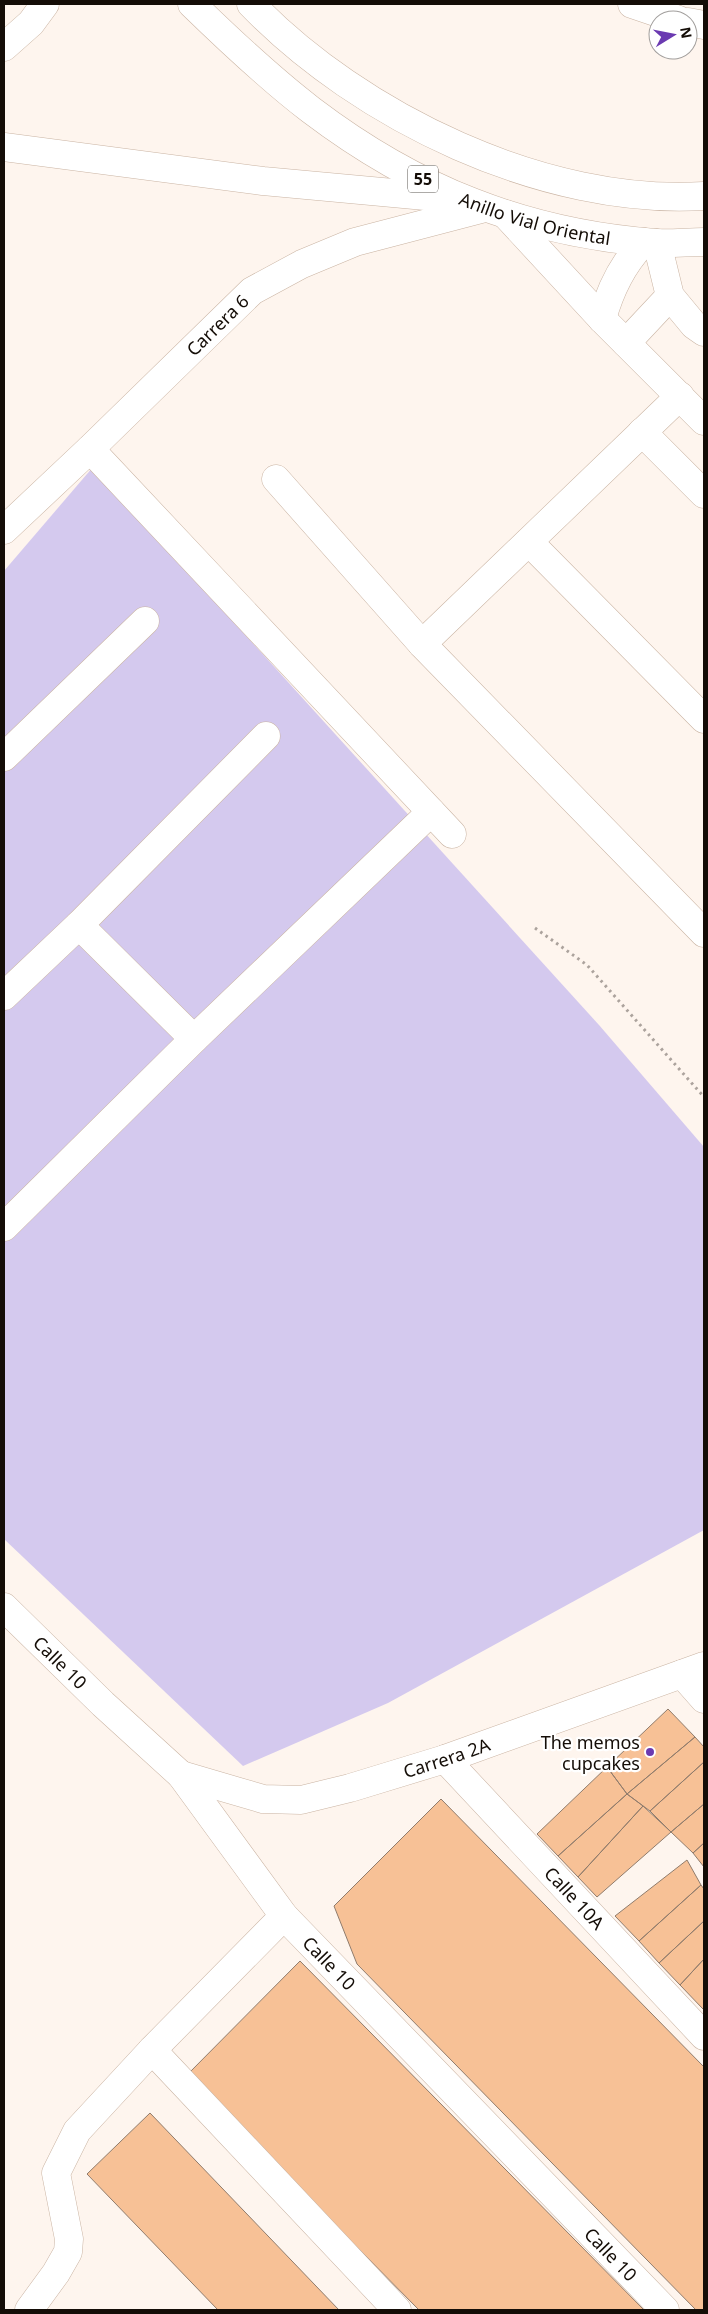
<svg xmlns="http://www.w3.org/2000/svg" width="708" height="2314" font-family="'Noto Sans',sans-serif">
  <rect width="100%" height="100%" fill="#fef5ee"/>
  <path fill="#d4c9ee" d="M93,467L599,1025L704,1147V1530L388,1703L243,1766L4,1539V571Z"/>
  <path fill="#f7c196" stroke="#907c6c" d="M668,1709L695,1737L627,1794L607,1767Z
    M695,1737L704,1747V1762L650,1811L627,1794Z
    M704,1762V1804L671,1832L650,1811Z
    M607,1767L627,1794L558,1856L537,1834Z
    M627,1794L643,1806L578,1877L558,1856Z
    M441,1799L704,2067V2310H696L357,1964L334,1906Z
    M704,1804V1843L693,1853L671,1832Z
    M643,1806L671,1832L597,1897L578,1877Z
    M704,1843V1867L693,1853Z
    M687,1860L701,1885L639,1941L615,1916Z
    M701,1885L704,1889V1921L659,1963L639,1941Z
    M704,1921V1959L680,1985L659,1963Z
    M704,1959V2008L703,2009L680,1985Z
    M300,1961L644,2310H419L187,2075Z
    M150,2113L339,2310H218L87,2174Z"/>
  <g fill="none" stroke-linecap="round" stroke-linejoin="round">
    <defs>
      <g id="minor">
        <path d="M505,214L602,319L704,421"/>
        <path d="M657,243L670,296L694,325L704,332"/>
        <path d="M602,319C610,290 623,263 644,242"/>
        <path d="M626,343L670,296"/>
        <path d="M642,432L704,494"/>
        <path d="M90,449L452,834"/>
        <path d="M276,479L422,644L704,933"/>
        <path id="s1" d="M4,530L90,449L252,291L302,264L355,242L485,208"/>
        <path d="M529,542L704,719"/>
        <path d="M422,644L680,396"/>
        <path d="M4,757L145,621"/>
        <path d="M79,925L194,1039"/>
        <path d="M4,996L79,925L266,736"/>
        <path d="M4,1227L194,1039L431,812"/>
        <path id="s2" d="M4,1607L103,1704L181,1775L284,1916L665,2310"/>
        <path d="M682,1674L704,1699"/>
        <path id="s3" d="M445,1759L704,2036"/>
        <path id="s4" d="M181,1775L263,1799L301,1800L350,1788L445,1759L704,1666"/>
        <path d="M152,2050L397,2310"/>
        <path d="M29,2310L56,2273L68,2252L69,2239L56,2173L77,2131L152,2050L284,1916"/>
      </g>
      <g id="highway">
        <path id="s5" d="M192,4C230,41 268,77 311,110C415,189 524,233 655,243C671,244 688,242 704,242"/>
        <path d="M251,4C360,117 545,206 704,196"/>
        <path d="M632,4L679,20"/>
        <path d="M688,22L704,25"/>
        <path d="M4,47L31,23L45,4"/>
        <path d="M4,147L263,181L447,198"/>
      </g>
    </defs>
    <use href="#minor" stroke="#cab4a3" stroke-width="29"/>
    <use href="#highway" stroke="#cab4a3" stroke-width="29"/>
    <path stroke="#aca39d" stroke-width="3" stroke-dasharray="2.5 4" stroke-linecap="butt" d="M535,928L587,965L704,1097"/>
    <use href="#minor" stroke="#fff" stroke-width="28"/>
    <use href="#highway" stroke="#fff" stroke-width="28"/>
  </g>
  <circle fill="#6b3ab1" stroke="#fff" stroke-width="2" cx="650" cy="1752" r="5"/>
  <g text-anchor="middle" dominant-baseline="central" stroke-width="4.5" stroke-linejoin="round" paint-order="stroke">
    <rect fill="#fff" stroke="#5a5651" stroke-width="1" x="408" y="165.5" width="30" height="27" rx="4"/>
    <g font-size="16" font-weight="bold" fill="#140d07">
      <text x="423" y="179">55</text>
    </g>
    <g font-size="18" fill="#140d07" stroke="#fff">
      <text stroke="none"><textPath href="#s5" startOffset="411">Anillo Vial Oriental</textPath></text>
      <text stroke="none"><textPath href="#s1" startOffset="296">Carrera 6</textPath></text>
      <text stroke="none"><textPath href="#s2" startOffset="79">Calle 10</textPath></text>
      <text stroke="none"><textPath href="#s4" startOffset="275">Carrera 2A</textPath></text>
      <text stroke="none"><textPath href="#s3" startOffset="190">Calle 10A</textPath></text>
      <text stroke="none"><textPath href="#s2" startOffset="484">Calle 10</textPath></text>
      <text stroke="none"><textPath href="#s2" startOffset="889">Calle 10</textPath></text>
    </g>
    <g font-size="18" fill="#140d07" stroke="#fff" text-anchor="end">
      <text x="640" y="1742">The memos<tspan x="640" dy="21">cupcakes</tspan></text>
    </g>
  </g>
  <rect width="708" height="2314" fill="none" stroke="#140d07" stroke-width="10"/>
  <g transform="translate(673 35) rotate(80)"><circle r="24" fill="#ffffff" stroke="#a19e9c"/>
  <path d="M0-4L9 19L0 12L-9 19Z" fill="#6b3ab1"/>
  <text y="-8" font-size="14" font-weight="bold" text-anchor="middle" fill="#140d07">N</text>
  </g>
</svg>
